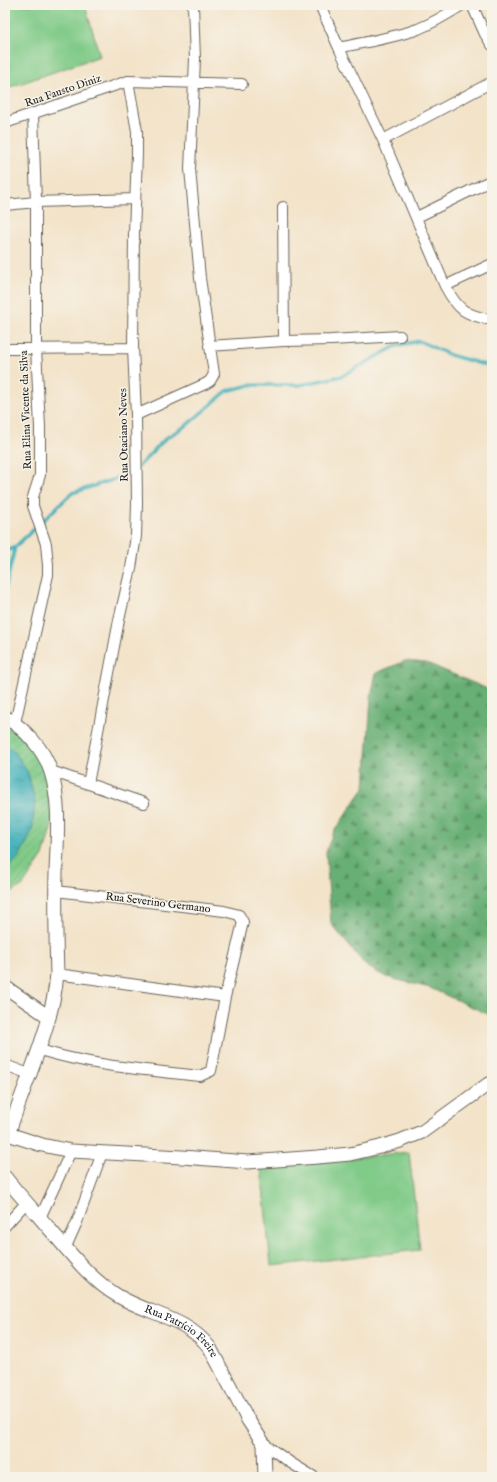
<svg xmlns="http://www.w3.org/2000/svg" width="497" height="1482" font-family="'IM FELL English',serif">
  <defs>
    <pattern id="forest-firs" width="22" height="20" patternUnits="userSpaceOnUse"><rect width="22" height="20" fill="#68af75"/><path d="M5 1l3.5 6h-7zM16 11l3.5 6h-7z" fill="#558e5f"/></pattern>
    <pattern id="garden-furrows" width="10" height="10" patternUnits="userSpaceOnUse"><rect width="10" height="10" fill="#81cb89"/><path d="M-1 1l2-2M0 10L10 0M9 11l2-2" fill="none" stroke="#6fae76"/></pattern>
    <pattern id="water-ripples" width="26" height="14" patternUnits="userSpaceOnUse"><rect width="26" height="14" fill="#42b1bb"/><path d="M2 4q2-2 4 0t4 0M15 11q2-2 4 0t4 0" fill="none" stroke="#368f97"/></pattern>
  </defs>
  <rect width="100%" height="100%" fill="#f7f3e8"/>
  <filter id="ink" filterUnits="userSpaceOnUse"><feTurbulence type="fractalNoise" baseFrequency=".025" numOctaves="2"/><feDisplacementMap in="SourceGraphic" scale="8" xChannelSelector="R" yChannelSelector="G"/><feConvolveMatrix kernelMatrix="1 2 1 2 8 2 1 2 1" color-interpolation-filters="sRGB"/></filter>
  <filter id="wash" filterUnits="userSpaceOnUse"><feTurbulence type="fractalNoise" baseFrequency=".012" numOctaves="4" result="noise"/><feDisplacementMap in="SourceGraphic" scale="16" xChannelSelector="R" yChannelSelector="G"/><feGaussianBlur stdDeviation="0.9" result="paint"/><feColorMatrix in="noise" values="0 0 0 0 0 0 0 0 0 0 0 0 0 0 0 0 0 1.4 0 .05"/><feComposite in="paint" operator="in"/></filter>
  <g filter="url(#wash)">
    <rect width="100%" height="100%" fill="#f3e3c9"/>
    <path fill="url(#forest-firs)" stroke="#426648" d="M405,661L427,663L492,691V1016L430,988L386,977L366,966L331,924L326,852L333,833L365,787L371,697L376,673Z"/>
    <path fill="url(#garden-furrows)" stroke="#4e7452" d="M5,721L39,754L52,787L53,822L43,856L23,885L5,897Z"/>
    <path fill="#81cb89" stroke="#4e7452" d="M5,5H85L100,56L5,89Z
      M409,1152L420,1250L271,1266L261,1168Z"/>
    <path fill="url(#water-ripples)" stroke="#2f666c" d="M5,744L15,752L28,773L35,802L32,831L19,857L5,871Z"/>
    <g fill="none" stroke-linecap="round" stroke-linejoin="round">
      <path stroke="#42b1bb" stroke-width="3.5" d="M139,466L166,438L187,425L227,391L250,385H300L342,376L396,346L419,341L450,355L492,367
        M5,552L15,547
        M5,589L15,547L72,493L112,480L132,471"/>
    </g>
  </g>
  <g filter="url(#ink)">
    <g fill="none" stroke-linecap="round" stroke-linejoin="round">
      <defs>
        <path id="minor" d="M320,5L339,48L383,140L445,286C458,310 465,315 492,320
          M472,5L485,34L492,45
          M339,48C365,42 393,38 418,29C433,23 448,14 462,5
          M5,123L128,81L242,84
          M383,140L492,82
          M5,205L36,202L135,199
          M283,207L284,341
          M417,217L492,180
          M445,286L492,264
          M209,346L284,341L331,340L400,336
          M5,349L133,348
          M136,415L205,384L210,381L214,374L200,278L190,169L195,59L193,5
          M15,723L48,575V565L46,544L33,506V497L40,475V427L36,348V202L33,114
          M51,771L144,803
          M88,784L119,620L131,568L136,536L137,504L136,415L133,348L134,233L137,154V131L128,81
          M57,974L225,997
          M40,1050C91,1066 146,1070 200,1076L211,1071L225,997L243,922L239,915L224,911L56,891
          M5,1065L29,1074
          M40,1218L71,1151
          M5,1226L26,1203
          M65,1249L77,1222L102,1153
          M264,1444L291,1463L314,1477"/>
        <g id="tertiary">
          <path d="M5,717C25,729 44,749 51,772C61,804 57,840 56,873C55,906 56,940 57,974C54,1009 42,1041 30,1074C22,1094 15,1114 8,1134"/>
          <path d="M5,987L49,1017"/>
          <path d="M5,1133L42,1145L71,1151L182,1157L248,1162L318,1157L350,1154L380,1147L400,1141L422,1132L487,1085L492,1083"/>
          <path id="s1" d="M5,1177C18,1194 33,1209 47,1226C69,1251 89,1279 118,1296C150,1315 186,1317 210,1348L248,1420L264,1444L265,1477"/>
        </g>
      </defs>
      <use href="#minor" stroke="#676259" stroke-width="12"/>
      <use href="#tertiary" stroke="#676259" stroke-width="15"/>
      <use href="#minor" stroke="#fff" stroke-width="10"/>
      <use href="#tertiary" stroke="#fff" stroke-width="13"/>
    </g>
  </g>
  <g text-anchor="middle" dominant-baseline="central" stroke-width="3" stroke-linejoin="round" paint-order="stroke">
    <g font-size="11" fill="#1c1c1c" stroke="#f7f3e8">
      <text transform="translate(63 91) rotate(-19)">Rua Fausto Diniz</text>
      <text transform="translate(26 410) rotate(-92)">Rua Elina Vicente da Silva</text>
      <text transform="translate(124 435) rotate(-91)">Rua Otaciano Neves</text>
      <text transform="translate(158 903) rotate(7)">Rua Severino Germano</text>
      <text stroke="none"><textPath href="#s1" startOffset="238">Rua Patrício Freire</textPath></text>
    </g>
  </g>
  <rect width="497" height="1482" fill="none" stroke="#f7f3e8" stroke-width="20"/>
</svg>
